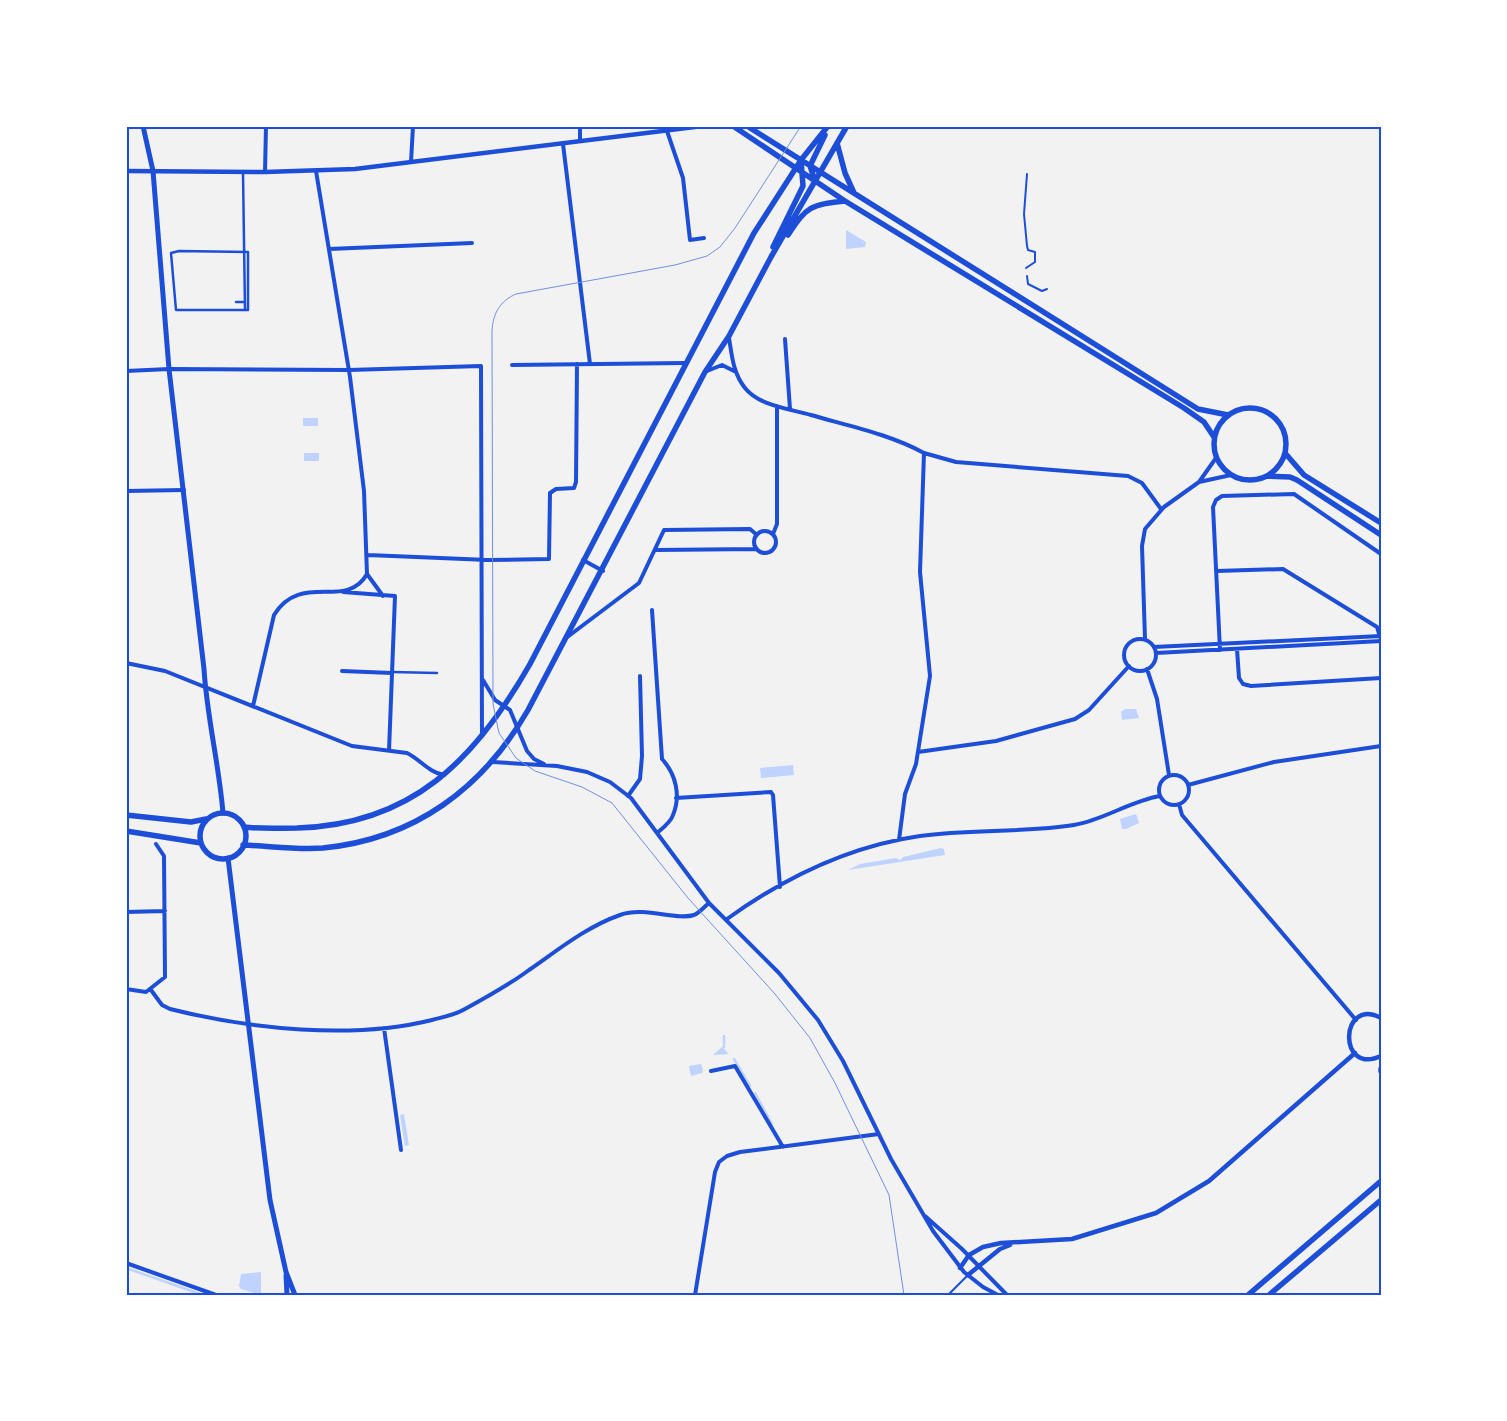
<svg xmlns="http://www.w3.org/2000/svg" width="1507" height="1421" font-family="Raleway,sans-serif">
  <rect width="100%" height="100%" fill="#f2f2f2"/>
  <path fill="#bfd3fe" d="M846,230L866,242L865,247L846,249Z
    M303,418H318V426H303Z
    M304,453H319V461H304Z
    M1125,709H1136L1139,718L1122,720L1121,712Z
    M793,765L794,775L761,778L760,768Z
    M1136,814L1139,823L1126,829H1122L1120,819Z
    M941,848L944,849L945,855L848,870L860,864L896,858L900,860L903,857Z
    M722,1047L729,1054L713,1055Z
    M701,1064L703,1070L702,1073L691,1076L689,1066Z
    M404,1114L409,1145L405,1146L400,1115Z
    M261,1272V1295L241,1289L239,1286L241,1274Z"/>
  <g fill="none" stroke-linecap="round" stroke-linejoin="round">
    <path stroke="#bfd3fe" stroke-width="2.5" d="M724,1047V1036
      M734,1059L750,1086
      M755,1093L772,1124
      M126,1268L203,1295"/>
    <path stroke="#1d4ed8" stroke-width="2" d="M1026,268L1035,262V252L1028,250L1027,246L1024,214L1027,174
      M1027,276L1028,284L1042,291L1047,289
      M948,1295L967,1276"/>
    <path stroke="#1d4ed8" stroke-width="2.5" d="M243,172L245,310
      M179,251L248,252V310H176L171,253Z
      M236,302H245
      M392,672L437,673"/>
    <path stroke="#1d4ed8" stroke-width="4" d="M580,126V141
      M667,131L683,178L690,240L704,238
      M563,144L590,364
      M411,162L413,126
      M265,172L266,126
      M329,249L472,243
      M729,338C732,356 733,373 745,388C759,406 791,409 811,415C849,426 889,434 924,453L920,572L930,676L916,764L905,794L899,840
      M785,339L790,409
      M512,365L685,363
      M126,371L169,369L349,370L481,366L482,735
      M707,371L722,365L734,371
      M924,453L956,462L1128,476L1142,483L1161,509
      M1199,482L1231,475
      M126,491L184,490
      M754 542a11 11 0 1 1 22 0a11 11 0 1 1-22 0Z
      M773,534L777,524V406
      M655,550L757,549
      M368,555L488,560L549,559L550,493L556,489L574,488L576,482L577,364
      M583,560L603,571
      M1217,571L1283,569L1377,627L1380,637
      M367,574L383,596
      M343,592L395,596L389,751
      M652,610L662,759C676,774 681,796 673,815C671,822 663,828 657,833
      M566,638L639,583L664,530L750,529L757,535
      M1124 655a16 16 0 1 1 32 0a16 16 0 1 1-32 0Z
      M1145,639L1142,546L1145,529L1164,507L1199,482L1216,458
      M1154,647L1381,636
      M1237,649L1239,678L1243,684L1251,686L1381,678
      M1220,650L1213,507L1216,500L1222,496L1294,494L1381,554
      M1156,653L1381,641
      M126,663L165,671L352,746L407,753C421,760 428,772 444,775
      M1147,669L1157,699L1169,775
      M342,671L392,673
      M483,680L495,700L510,710L527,751L534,759L544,764
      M253,706L274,615C301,571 346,611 367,574L364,491L350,377L316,171
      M918,752L996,741L1075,719L1089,710L1129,666
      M493,762L557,766L587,772L610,782L631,798L709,903L779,973L818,1020L843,1061L891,1159L933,1231L964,1272L983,1287L998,1295
      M1159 790a15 15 0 1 1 30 0a15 15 0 1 1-30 0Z
      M1188,785L1274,762L1381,746
      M628,796L640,779L642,756L640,676
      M676,798L771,792L773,795L780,887
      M1179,804L1182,815L1356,1020
      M126,912L165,911
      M727,919C784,878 850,846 920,836C971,829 1023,833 1074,825C1104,820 1130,801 1160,796
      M126,989L146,992L165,977L164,856L156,844
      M151,990L162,1005L170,1009C250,1029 352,1040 432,1020C443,1017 455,1015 465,1009C487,997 509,985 529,970C558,950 586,927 620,915C645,906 677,921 694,915C699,913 704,907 709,903
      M384,1028L401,1150
      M711,1071L735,1066L783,1147
      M925,1216L962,1249L1007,1295
      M126,1263L216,1295
      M695,1295L715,1172L719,1162L727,1156L740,1152L879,1134"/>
    <path stroke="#1d4ed8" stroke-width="4.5" d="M126,171L265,172L355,169L703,126
      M1381,1018C1340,996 1337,1076 1381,1056
      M960,1268L969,1255L983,1247L1001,1243L1072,1239L1156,1213L1209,1181L1355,1053
      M968,1275L1000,1249L1010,1245"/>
    <path stroke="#1d4ed8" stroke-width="5" d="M143,126L153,171L169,369L204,669C207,718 219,764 223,813
      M228,858L270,1200L286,1272L295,1295
      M286,1275L287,1295"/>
    <path stroke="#1d4ed8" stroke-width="5.5" d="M733,126L845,201L1184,408L1204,422L1214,437
      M747,126L1198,409L1228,415
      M837,143L845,173L854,193
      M815,181L810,166L825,135
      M788,235C807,206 810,205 845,201
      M773,247L803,186L801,160
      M1214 444a36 36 0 1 1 72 0a36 36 0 1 1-72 0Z
      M1285,453L1304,475L1381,523
      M1267,476L1290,477L1297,480L1381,535
      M200 836a23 23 0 1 1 46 0a23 23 0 1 1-46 0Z
      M126,815L191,822L206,819
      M244,827C261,829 279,828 297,828C412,825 476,759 530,664L754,233L801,160L828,126
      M126,831L201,843
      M243,845C270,846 296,850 323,848C415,839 483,788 528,710L705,372L729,336L771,257L847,126
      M1381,1069V1071
      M1248,1295L1381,1181
      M1269,1295L1381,1200"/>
    <path stroke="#7290e2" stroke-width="1" d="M801,126L735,228L720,247L707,256L675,265L516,294C500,301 493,313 492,331L493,704L499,733L516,758L535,771L582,787L612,803L688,898L775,994L810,1038L835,1083L889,1195L904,1295"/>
  </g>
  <rect width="1507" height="1421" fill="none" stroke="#ffffff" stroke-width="255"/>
  <rect x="128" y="128" width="1252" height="1166" fill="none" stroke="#1d4ed8" stroke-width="2"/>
</svg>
